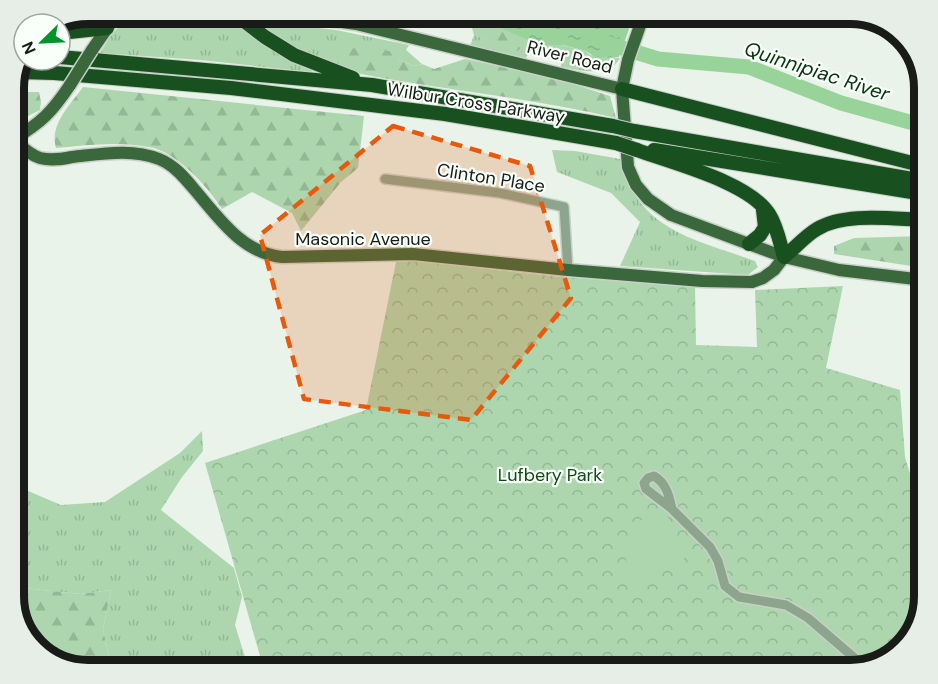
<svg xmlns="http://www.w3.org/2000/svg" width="938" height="684" font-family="'DM Sans',sans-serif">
  <defs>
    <pattern id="grass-tufts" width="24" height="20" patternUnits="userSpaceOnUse" patternTransform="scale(1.5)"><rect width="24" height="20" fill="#add6ae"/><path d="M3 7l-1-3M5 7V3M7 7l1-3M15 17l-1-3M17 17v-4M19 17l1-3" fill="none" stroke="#94b795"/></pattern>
    <pattern id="forest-firs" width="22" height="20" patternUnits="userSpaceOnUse" patternTransform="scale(1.5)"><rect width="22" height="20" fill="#add6ae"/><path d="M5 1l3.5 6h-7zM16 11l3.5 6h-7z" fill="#94b795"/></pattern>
    <pattern id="park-crowns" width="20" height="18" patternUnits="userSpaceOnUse" patternTransform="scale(1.5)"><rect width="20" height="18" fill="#add6ae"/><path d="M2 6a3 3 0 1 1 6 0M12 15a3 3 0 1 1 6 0" fill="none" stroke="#94b795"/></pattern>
    <pattern id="water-ripples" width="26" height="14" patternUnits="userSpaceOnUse" patternTransform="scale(1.5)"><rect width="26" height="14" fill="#98d39a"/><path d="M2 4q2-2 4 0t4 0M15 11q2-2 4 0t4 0" fill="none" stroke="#82b584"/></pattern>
  </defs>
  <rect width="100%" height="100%" fill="#e9f3e9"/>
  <path fill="url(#grass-tufts)" d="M131,14H159L169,20L181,24L235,23L314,70L310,72L200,60L100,53L111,35Z
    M274,23L336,30L409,45L406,50L422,64L414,66L398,59L327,52L337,69C314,59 278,45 261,26Z
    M474,35L517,50L531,41L541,45H562L586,51L590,55L620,58C609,79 581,70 561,67V57L537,52L527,55L526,59L470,46Z
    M552,150L575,151L620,159C638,231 695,239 755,261L758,267L748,275L620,266L640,222L611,193L557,172Z
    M202,431L203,451L182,477L161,510L234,568L242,597L235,625L249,670H116L110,661L103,629L111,590L80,594L14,587V489L21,488L61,505L105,502L180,453Z"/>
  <path fill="url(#forest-firs)" d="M468,14H571L517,51L474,35Z
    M356,48L400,52L398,59L414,66L422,64L434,69L465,59L548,76L610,96L616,118C524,96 429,89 337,69L326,52Z
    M83,87L364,116L358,168L341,182L301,231L292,213L252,192L222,209C208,187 176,151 149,147C118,141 87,145 56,148C49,125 70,105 83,87Z
    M14,92H39L41,102L40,110L14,123Z
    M924,236V268L834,254V246L854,238Z
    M14,587L80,594L111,590L103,629L110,661L116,670H87L43,655L14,601Z"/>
  <path fill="url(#park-crowns)" d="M417,261L560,277L695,285L696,345L757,347L755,290L843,286L826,368L900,390L905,457L914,487L922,603L909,641L883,663L850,670H264L205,463L366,410L396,262Z"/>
  <path fill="#add6ae" d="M664,509L686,555L681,564L630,580C620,549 629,517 664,509Z"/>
  <path fill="url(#water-ripples)" d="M483,14H561L579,18L584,14H627L633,18L619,57L596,58L586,51L563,45H541L505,30L488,20Z"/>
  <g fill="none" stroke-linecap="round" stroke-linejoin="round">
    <path stroke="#98d39a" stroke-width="15" d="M603,42L658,59L749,67L841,103L924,126"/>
    <defs>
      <path id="minor" d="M385,179L500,193L564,207L568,270
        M672,509C669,495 666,483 654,476L648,478L644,483L646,489L672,509L710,547L718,561L725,586L739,597L786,605L808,618L865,667"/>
      <path id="major" d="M226,14L314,18L356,24L622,89
        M644,14L628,60L622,89L628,167L636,185L648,199L671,215L784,257L839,270L924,280
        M92,50L117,14
        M14,139C42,122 52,112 70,85
        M14,140C22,147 30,155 40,158C51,161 62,159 72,157C101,154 131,148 159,159C174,165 184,177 194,189C219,218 242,253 282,257L413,254L568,270L702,281L752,282L763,278L774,270L784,257"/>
      <path id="highway" d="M235,14L265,37L294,55L353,78
        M60,33L107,28
        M60,57L372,85L613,126
        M19,72L54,73L231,88L445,114L616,143
        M622,89L924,166
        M634,131L924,181
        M637,150C672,163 749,182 769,214C777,226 780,243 784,257C795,248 805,236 817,229C844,212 893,219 924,220
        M654,150L924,194
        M749,244L760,235L765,227L763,210"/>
    </defs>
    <use href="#minor" stroke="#c8d0c8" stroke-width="12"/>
    <use href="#major" stroke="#c8d0c8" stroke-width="15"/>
    <use href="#highway" stroke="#c8d0c8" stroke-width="16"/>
    <use href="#minor" stroke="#8da58d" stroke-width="9"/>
    <use href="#major" stroke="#3a673c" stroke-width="12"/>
    <use href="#highway" stroke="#18511f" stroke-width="14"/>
    <defs>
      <path id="major-bridge" d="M70,85L92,50"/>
      <path id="highway-bridge" d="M613,126L634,131
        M616,143L637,150"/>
    </defs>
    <use href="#major-bridge" stroke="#c8d0c8" stroke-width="15" stroke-linecap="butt"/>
    <use href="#highway-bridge" stroke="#c8d0c8" stroke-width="16" stroke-linecap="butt"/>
    <use href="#major-bridge" stroke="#3a673c" stroke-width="12"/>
    <use href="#highway-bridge" stroke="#18511f" stroke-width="14"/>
  </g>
  <path fill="#e8590c" fill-opacity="0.2" stroke="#e8590c" stroke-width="4.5" stroke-dasharray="12 8" stroke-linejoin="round" d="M393,126L530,166L571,298L471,420L304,399L260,235Z"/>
  <g text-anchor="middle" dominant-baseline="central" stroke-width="4.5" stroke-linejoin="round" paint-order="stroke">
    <g font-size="18" fill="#181b18" stroke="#f9fff9">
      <text transform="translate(570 57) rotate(14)">River Road</text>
      <text transform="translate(476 103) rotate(9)">Wilbur Cross Parkway</text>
      <text transform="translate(491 178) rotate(9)">Clinton Place</text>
      <text x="363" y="239">Masonic Avenue</text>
    </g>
    <g font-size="18" fill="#0a4a15" stroke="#f9fff9">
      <text x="550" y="475">Lufbery Park</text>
    </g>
    <g font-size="20" font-style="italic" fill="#07330e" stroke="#f9fff9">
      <text transform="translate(817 71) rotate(18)">Quinnipiac River</text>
    </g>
  </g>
  <path d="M0 0H938V684H0ZM88 24H850A64 64 0 0 1 914 88V596A64 64 0 0 1 850 660H88A64 64 0 0 1 24 596V88A64 64 0 0 1 88 24Z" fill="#e7ede7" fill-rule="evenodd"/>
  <path fill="none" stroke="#181b18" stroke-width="8" d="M88 24H850A64 64 0 0 1 914 88V596A64 64 0 0 1 850 660H88A64 64 0 0 1 24 596V88A64 64 0 0 1 88 24Z"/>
  <g transform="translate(42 42) rotate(246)"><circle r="28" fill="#f9fff9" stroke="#9fa49f" stroke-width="1.5"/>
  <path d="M0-4.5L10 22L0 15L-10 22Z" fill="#01942a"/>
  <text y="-9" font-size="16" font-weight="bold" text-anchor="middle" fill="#181b18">N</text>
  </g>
</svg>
